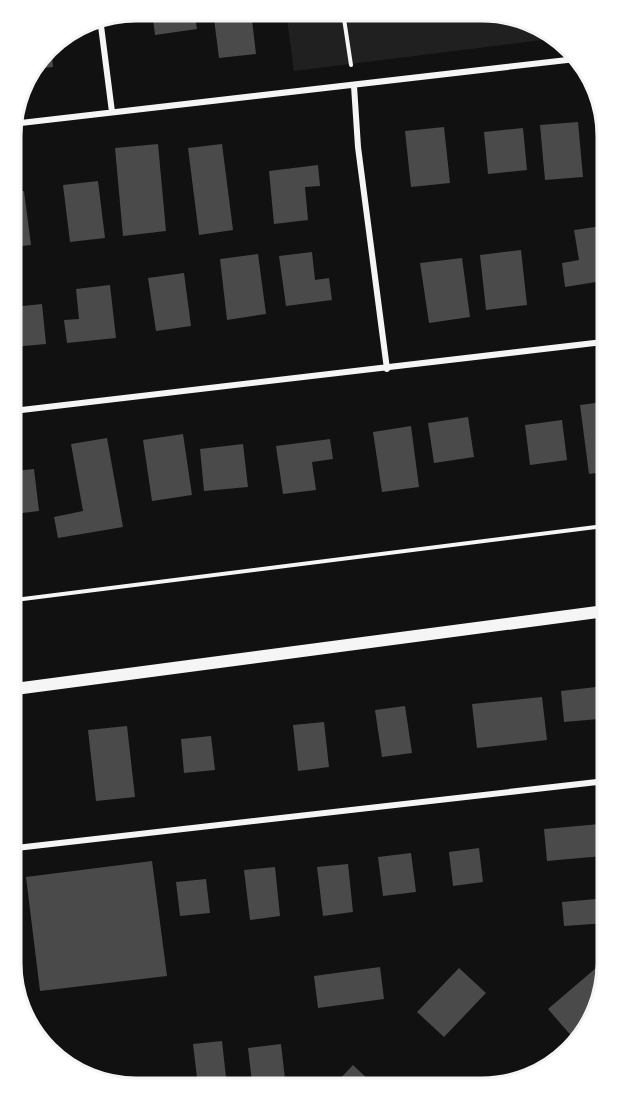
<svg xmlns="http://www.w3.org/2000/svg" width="618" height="1099" font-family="'Fira Sans',sans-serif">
  <rect width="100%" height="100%" fill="#111"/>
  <path fill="#202020" d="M286,11L506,13L557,38L294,71Z"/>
  <path fill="#4a4a4a" d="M152,11H194L197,29L155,35Z
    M213,11H251L256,54L219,58Z
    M51,45L53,67L32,69Z
    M578,122L583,177L545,180L540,125Z
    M444,127L450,183L411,187L405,131Z
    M523,128L527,170L488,174L484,132Z
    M158,144L166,231L123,236L115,148Z
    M222,144L233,230L199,235L188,148Z
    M318,165L320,186L305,187L308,220L274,224L269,171Z
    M98,181L105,238L70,242L63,185Z
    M24,191L31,245L12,247V193Z
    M602,226V281L565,287L562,263L579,260L574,230Z
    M521,250L527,305L486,310L480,255Z
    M312,252L315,280L329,278L332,300L286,306L279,256Z
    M258,254L266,314L227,320L220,259Z
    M462,258L470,317L429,323L420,263Z
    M184,273L191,326L156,331L148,278Z
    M110,285L116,338L67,343L64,320L79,319L76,289Z
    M42,304L46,344L13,347V307Z
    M603,402L604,472L589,474L580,405Z
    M468,417L474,457L434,463L428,423Z
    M562,420L567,460L530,465L525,425Z
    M411,426L419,487L382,492L373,432Z
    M183,434L192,495L152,501L143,440Z
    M107,438L123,527L58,538L54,517L83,511L71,444Z
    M330,439L333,459L312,462L316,490L283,494L276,446Z
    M243,444L248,487L204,491L200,449Z
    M34,469L39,511L14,514V471Z
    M596,687L599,719L564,722L561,691Z
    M542,697L547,740L477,748L472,704Z
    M405,706L412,753L382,757L375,710Z
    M324,722L329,767L298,771L293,725Z
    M127,726L135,797L96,801L88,730Z
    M211,736L215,770L184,773L181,739Z
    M16,776L22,818L16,819Z
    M600,824L603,856L547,861L544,829Z
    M479,848L483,882L453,886L449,852Z
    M411,853L416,892L383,896L378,857Z
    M152,861L167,976L40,991L26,877Z
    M348,864L353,912L323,916L317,867Z
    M275,867L280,916L250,920L244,870Z
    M206,879L210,913L180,916L176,882Z
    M607,898V923L564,926L562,902Z
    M603,962L607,971L585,1030L574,1039L548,1009Z
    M380,967L384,999L318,1008L314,976Z
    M459,968L486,993L444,1037L417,1012Z
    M222,1041L227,1086H198L193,1044Z
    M281,1044L285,1079L252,1082L248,1048Z
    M353,1065L373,1084H335Z"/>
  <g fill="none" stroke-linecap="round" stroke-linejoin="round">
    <path stroke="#f5f5f5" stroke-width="4" d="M343,12L351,65
      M15,600L604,526"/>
    <path stroke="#f5f5f5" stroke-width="6" d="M100,18L112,112
      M354,86L358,147L387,369
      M12,124L576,59
      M13,411L603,342
      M16,848L606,781"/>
    <path stroke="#f5f5f5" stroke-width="12" d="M15,689L605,611"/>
  </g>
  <path d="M0 0H618V1099H0ZM136 21H482A115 115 0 0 1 597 136V963A115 115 0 0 1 482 1078H136A115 115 0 0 1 21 963V136A115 115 0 0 1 136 21Z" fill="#fff" fill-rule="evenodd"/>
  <path fill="none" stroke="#f5f5f5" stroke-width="3" d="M136 21H482A115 115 0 0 1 597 136V963A115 115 0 0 1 482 1078H136A115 115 0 0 1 21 963V136A115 115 0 0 1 136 21Z"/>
</svg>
